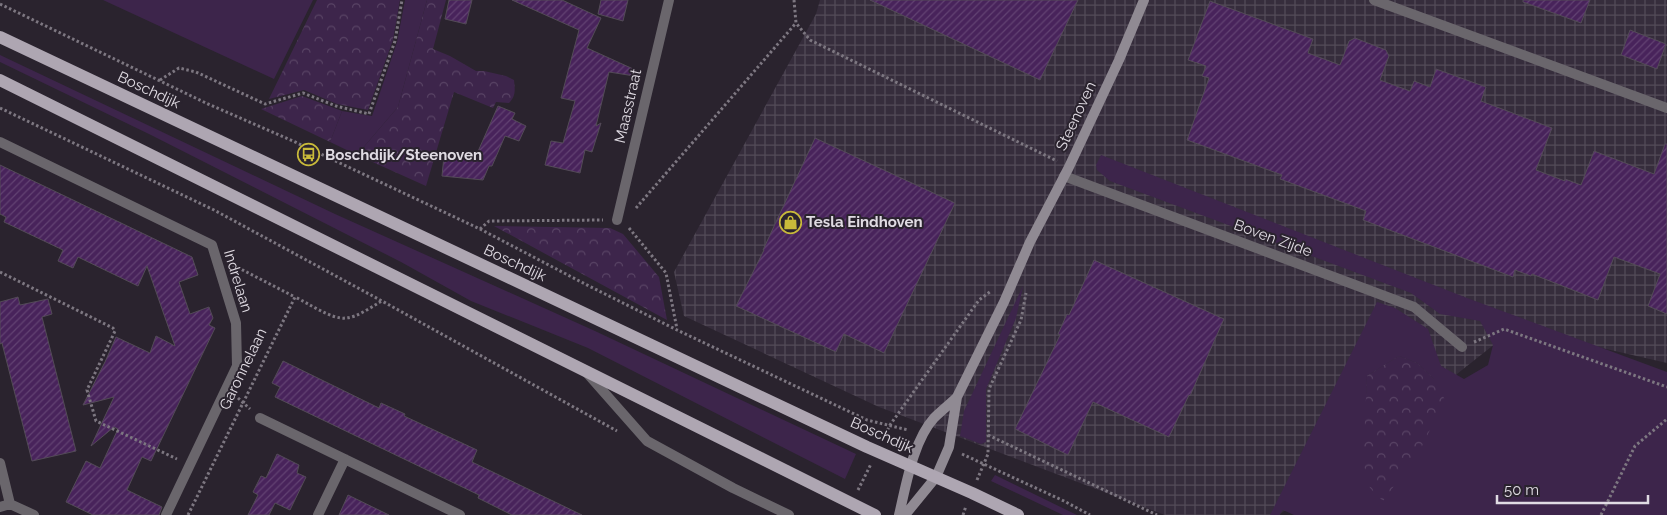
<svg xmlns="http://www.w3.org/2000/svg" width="1667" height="515" font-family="Raleway,sans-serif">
  <defs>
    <pattern id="industrial-grid" width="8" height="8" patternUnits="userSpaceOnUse" patternTransform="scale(1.25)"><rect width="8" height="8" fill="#362d3c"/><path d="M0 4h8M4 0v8" fill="none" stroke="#534b58"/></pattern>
    <pattern id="forest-crowns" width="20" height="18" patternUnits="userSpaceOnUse" patternTransform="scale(1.25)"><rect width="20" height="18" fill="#3d254b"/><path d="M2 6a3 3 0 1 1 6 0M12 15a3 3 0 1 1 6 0" fill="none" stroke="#594465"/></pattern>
    <pattern id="building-hatch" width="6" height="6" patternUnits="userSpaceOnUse" patternTransform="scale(1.25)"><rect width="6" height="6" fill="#48235b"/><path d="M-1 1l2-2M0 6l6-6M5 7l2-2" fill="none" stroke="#624272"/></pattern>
  </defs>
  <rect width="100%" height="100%" fill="#2a232e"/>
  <path fill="url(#industrial-grid)" d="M820,0H1667V363L1515,328L1279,515H1165L879,407L684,316L674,272L816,14Z"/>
  <path fill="#3d254b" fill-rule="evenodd" d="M103,0H313L274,79Z
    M405,0H427L398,107L357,155L330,142L342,111L372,116L397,42Z
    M0,55L335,214L595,331L856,454L845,479L588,348L471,301L401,262L151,135L0,62Z
    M1101,155L1467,298L1667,372V515H1294L1283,510L1279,515H1270L1377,302L1395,308L1428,329L1441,366L1464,379L1488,365L1493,345L1480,321L1440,314L1411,293L1110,181L1097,170L1096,165ZM1399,356L1417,363L1434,379L1366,418L1367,376Z
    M1023,286L1016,318L986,389V442L981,444L960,436L964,411Z
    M995,475L1077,515H1063L991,481Z"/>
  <path fill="url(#forest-crowns)" d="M317,0H400L393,40L368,110L337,104L304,90L269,99Z
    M427,0H446L433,49L450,56L476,71H484L506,76L514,80C515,90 516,96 509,103L496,102L493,108L454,92L426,186L357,155L398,107Z
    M302,96L342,111L330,142L261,109Z
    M494,226L610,228L623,234L659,277L667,320Z
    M1399,356L1417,363L1434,379L1445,400L1419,452L1383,501L1370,488L1363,462L1367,376Z"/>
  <path fill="url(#building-hatch)" stroke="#534b57" d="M449,0H472L466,24L445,19Z
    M512,0H562L601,18L587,48L642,73L641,77L609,72L596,126L601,123L592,152L585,150L580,173L545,165L551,141L563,143L575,101L561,98L579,30Z
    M601,0H628L623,21L598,14Z
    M870,0H1078L1040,80Z
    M1523,0H1590L1581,23L1523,2Z
    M1210,1L1313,39L1308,53L1340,65L1349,41L1355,38L1386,50L1389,56L1380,80L1410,91L1414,81L1430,87L1436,69L1486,87L1481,101L1552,128L1536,170L1565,181V179L1581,185L1594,151L1654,174L1665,144H1667V314L1648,306L1660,274L1614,257L1598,300L1532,274L1531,276L1515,270L1513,277L1363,220L1366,211L1280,179L1282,175L1187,140L1209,78L1202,76L1206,66L1188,60Z
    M1630,30L1666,44L1657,69L1621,55Z
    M498,106L515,113L512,119L526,126L519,141L505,136L492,166H489L483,180L442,176L444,156L460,157V154L476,156Z
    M815,138L955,203L884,353L844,334L836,352L736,306L764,250H763Z
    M0,165L192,257L198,275L179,282L190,314L209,307L213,318L209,325L215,328L151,461L142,457L127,490L162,507L159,515H93L66,502L86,461L100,468L118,429L114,427L91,446L114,397L83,405L105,362L116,337L150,353L156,336L175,346L147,266L138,286L78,257L73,268L58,261L63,250L4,222L6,217L0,214Z
    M1094,260L1224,319L1190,396L1189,395L1169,437L1093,402L1068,455L1015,429L1060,335L1058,334L1067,314L1069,315Z
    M18,297L20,305L48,299L52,314L42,317L76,451L32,461L2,343L0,344V302Z
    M283,361L379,408L381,403L405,414L404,416L477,450L472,462L582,515H512L478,498L479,495L275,397L280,387L272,383Z
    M277,454L299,465L297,473L306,477L290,510L275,503L269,515H248L258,495L253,492L261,476L266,478Z
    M348,495L389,515H339Z"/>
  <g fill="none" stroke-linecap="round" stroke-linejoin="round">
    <path stroke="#7d7781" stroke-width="3" stroke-dasharray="2.5 2.5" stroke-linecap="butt" d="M794,0L796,23L810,40L1057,161
      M0,4L208,104L293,141L480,229L585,284L677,330L867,420L908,430
      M160,80L179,68L196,72L265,104L303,93L336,106L369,114L395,41L402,0
      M0,108L214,210L382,301L617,431
      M636,208L796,23
      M629,228L666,273L677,329
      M480,229L489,221L603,220
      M233,265L295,297
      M0,272L113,328L115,331L87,390L96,421L177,459
      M1474,342L1504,329L1667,387
      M238,398L250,409
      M988,435L1157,515
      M883,439L890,425L979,300L991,291
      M962,454L1064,501L1090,515
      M977,480L988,454L989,389L1021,320L1026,293
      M858,490L871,464
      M188,515L295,297C308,303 332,320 346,318C358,317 371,307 382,301
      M963,515L966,506
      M1601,515L1635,446L1667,419"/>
    <path stroke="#6a666c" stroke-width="10" d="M1374,0L1667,108
      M0,142L212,245L236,323L237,366L166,515
      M1064,176L1414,307L1462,347
      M617,220L669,0
      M587,373L647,441L733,488L789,515
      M260,418L460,515
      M0,463L10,504L34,515
      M0,507L10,504
      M318,515L345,459"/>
    <path stroke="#908a93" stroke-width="10" d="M899,515C906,486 913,441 934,418C941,411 950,404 957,397
      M905,515L936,477L949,447L957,397L1004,302L1030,242L1069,167L1119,60L1144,0"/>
    <path stroke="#aea6b2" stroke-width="12" d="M0,37L867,447L972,493L1018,515
      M0,80L875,515"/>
  </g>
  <defs>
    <symbol id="bus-ring" viewBox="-11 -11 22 22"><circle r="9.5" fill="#2a232e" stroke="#c9ba3a" stroke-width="1.5"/><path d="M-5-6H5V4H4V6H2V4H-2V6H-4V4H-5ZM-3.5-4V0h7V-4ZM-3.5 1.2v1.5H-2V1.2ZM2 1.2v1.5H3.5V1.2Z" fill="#c9ba3a"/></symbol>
    <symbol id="shop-ring" viewBox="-11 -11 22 22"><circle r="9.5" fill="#2a232e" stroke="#c9ba3a" stroke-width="1.5"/><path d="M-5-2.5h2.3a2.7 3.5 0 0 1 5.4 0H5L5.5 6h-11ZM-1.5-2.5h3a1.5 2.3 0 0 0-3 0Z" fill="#c9ba3a"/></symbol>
  </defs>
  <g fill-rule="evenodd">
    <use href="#bus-ring" x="296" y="142" width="25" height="25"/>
    <use href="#shop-ring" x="778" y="210" width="25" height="25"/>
  </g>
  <g text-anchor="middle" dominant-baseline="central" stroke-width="4" stroke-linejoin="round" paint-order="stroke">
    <g font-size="15" fill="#e0dbe3" stroke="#2a232e">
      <text transform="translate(149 90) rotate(25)">Boschdijk</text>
      <text transform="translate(628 106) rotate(-77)">Maasstraat</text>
      <text transform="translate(1076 116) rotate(-65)">Steenoven</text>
      <text transform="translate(1273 238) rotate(20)">Boven Zijde</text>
      <text transform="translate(515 263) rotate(25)">Boschdijk</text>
      <text transform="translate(238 281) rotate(73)">Indrelaan</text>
      <text transform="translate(243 369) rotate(-64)">Garonnelaan</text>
      <text transform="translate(882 435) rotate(24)">Boschdijk</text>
    </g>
    <g font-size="15" font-weight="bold" fill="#e0dbe3" stroke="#2a232e" text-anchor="start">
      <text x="325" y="155">Boschdijk/Steenoven</text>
      <text x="806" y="222">Tesla Eindhoven</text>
    </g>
  </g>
  <path d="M1497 495v8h151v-8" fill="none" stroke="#e0dbe3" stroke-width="2.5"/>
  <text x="1504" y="495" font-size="15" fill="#e0dbe3" stroke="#2a232e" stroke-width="4" paint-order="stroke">50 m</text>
</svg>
